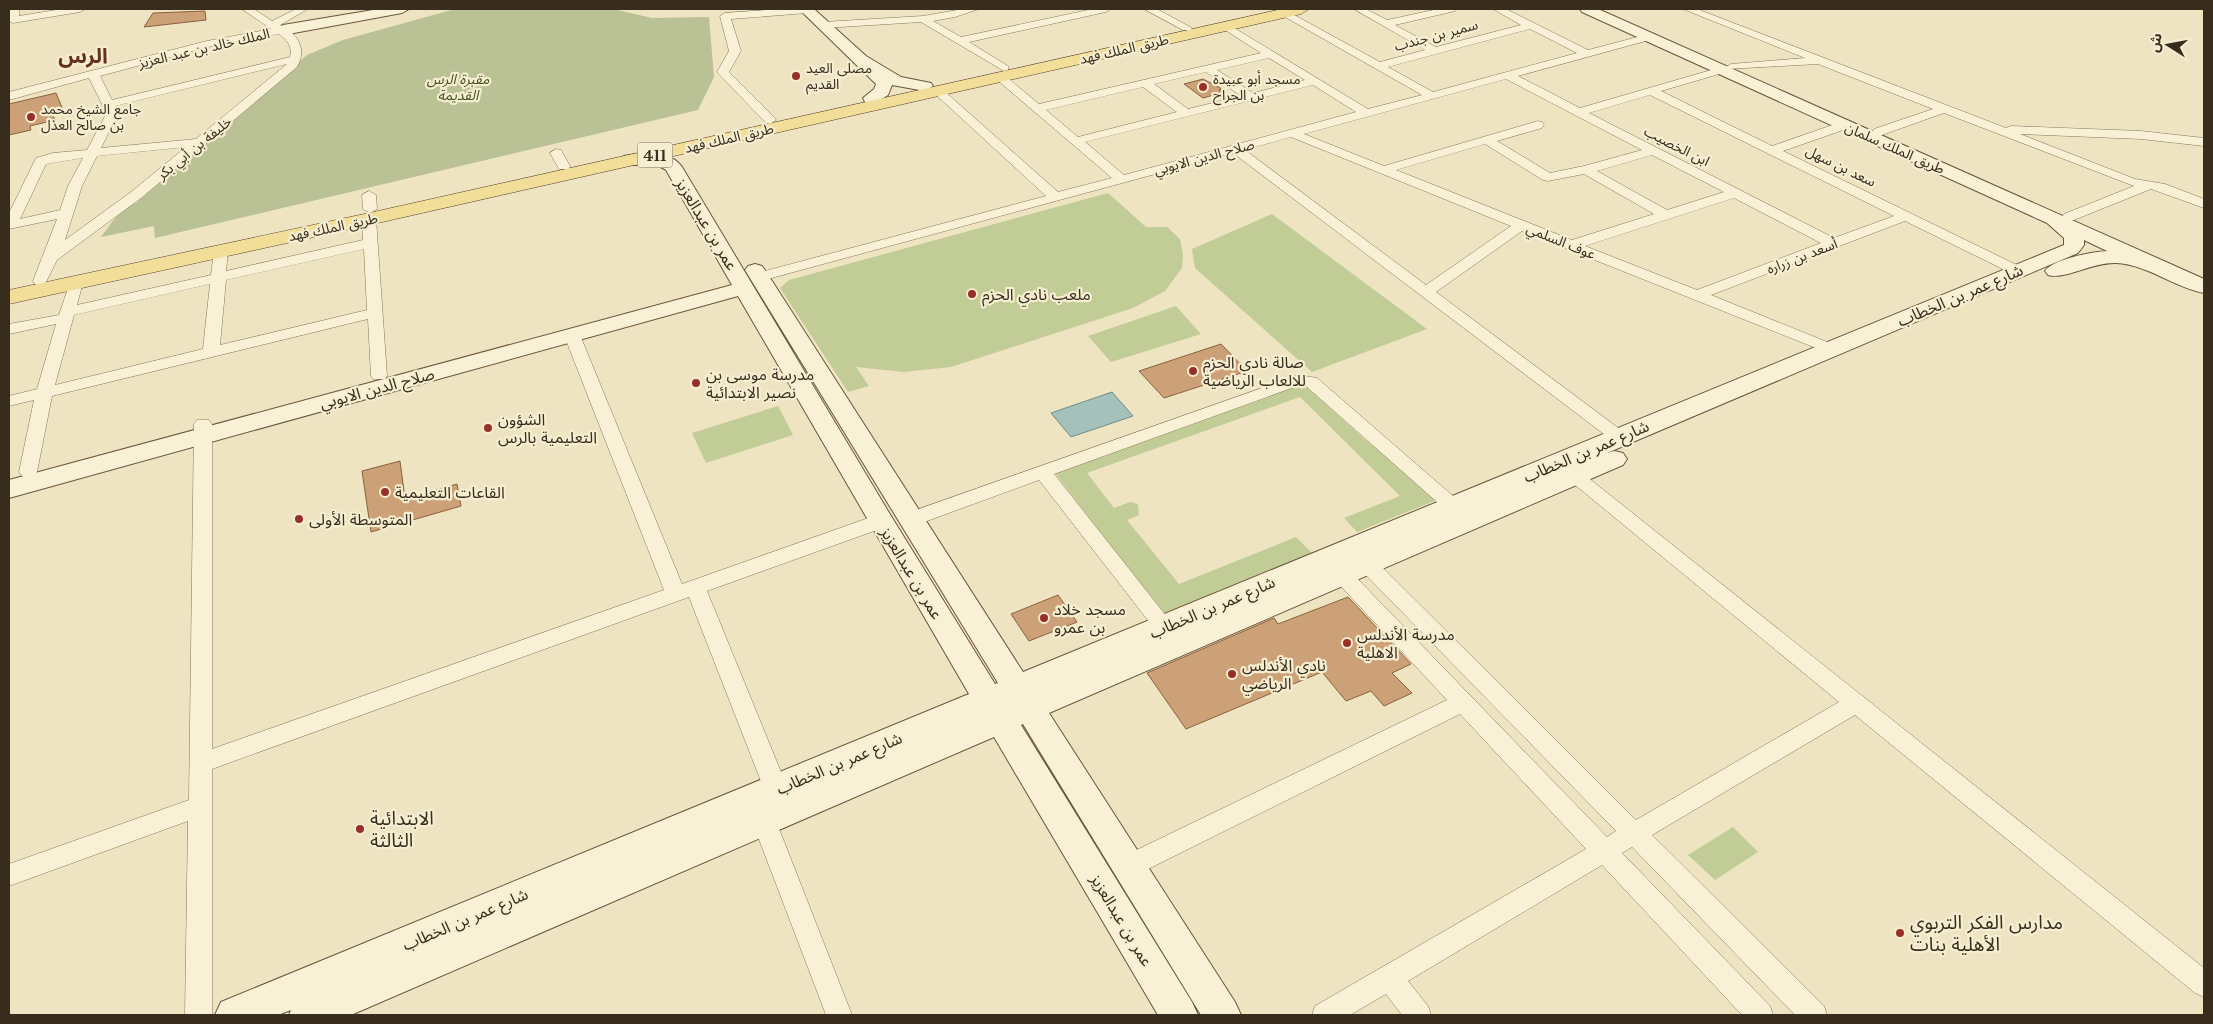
<svg xmlns="http://www.w3.org/2000/svg" width="2213" height="1024" font-family="'Libre Baskerville','Noto Sans Arabic',serif">
  <rect width="100%" height="100%" fill="#eee4c2"/>
  <path fill="#c2cc96" d="M1108,193L1146,227H1167L1180,239L1183,255L1182,268L1165,291L1133,308L951,367L904,372L856,367L869,386L848,392L780,288L789,280Z
    M1272,214L1427,329L1312,372L1195,268L1192,249Z
    M1176,306L1201,334L1111,362L1088,336Z
    M1300,381L1371,445H1378L1437,500L1357,532L1344,518L1400,496L1300,397L1087,473L1114,508L1130,502L1138,504L1139,515L1127,520L1179,584L1296,537L1315,556L1166,618L1051,468Z
    M778,406L793,435L706,463L692,433Z
    M1733,827L1758,852L1715,880L1688,855Z"/>
  <path fill="#b9c195" d="M455,9H613L652,18L709,17L714,77L698,110L155,238L154,226L101,237C112,223 119,209 136,203L307,55L343,40Z"/>
  <path fill="#a4c1ba" stroke="#6b8f89" d="M1112,392L1133,416L1071,437L1051,413Z"/>
  <path fill="#cda177" stroke="#88613e" d="M205,11L206,20L144,27L153,13Z
    M1203,79L1222,89L1219,90L1224,92L1203,98L1184,84Z
    M56,93L63,110L52,113L55,120L30,126L31,130L9,135V104Z
    M1221,344L1247,371L1164,398L1139,371Z
    M400,461L405,499L457,484L461,506L371,532L362,471Z
    M1058,595L1077,622L1029,641L1011,614Z
    M1348,597L1411,664L1392,673L1412,693L1384,706L1371,691L1346,701L1322,672L1186,729L1147,673L1274,618L1278,624Z"/>
  <g fill="none" stroke-linecap="round" stroke-linejoin="round">
    <defs>
      <path id="street" d="M9,9H19V16L62,9H85L80,12L13,23L9,21Z
        M242,9H254L272,21L296,9H308L280,25C296,32 308,48 297,67L141,198L57,260L45,284H35L33,281L57,219L9,229V213L36,158L53,153L87,150L105,116L102,104L89,78L9,100V92L207,41L271,29ZM279,34C286,39 293,46 290,57L112,100L100,76L208,47ZM287,64L196,139L101,148L117,116L115,106ZM186,147L131,192L65,240L82,186L97,156ZM83,158L68,186L60,210L20,219L46,164Z
        M781,9L812,10L807,13L731,19L741,51L729,72L774,117L776,120L770,124L766,123L717,72L729,51L720,16L725,13Z
        M963,9H979L955,17L933,21L961,37L1093,9H1111L1106,12L969,42L1008,66V70L1004,71L921,22L824,28L819,25L824,22L923,16Z
        M1144,9H1157L1192,28L1191,30H1183Z
        M1354,9H1366L1387,20L1438,9H1456L1455,11L1395,25L1436,47L1521,25L1493,9H1506L1588,50L1649,34L1653,35V39L1518,76L1580,108L1718,68L1726,67L1731,64L1805,58L1683,9H1697L2006,128L2011,126L2141,131L2204,138V146L2141,139L2020,134L2135,179L2165,184L2204,199V208L2151,189L2074,220H2064L2062,217L2064,214L2134,186L1944,113L1882,135H1874L1872,132L1874,129L1933,109L1818,64L1727,69L1726,72L1661,91L1772,146L1841,122H1849L1851,125L1849,128L1783,151L2023,268L2025,271L2023,274H2013L1905,221L1711,295L1837,346L1839,349L1837,352L1831,354L1522,231L1436,292L1625,433L1628,437L1625,441H1613L1233,153L764,280L759,281L752,277L754,274L1046,196L934,93V89H942L1058,192L1112,178L996,79V75H1004L1039,104L1261,53L1222,28V24L1226,23L1368,109L1422,95L1278,13L1283,10L1287,11L1380,62L1425,50ZM1530,29L1577,53L1433,92L1388,67ZM1269,58L1305,80L1253,93L1217,70ZM1206,72L1241,96L1188,109L1154,84ZM1506,79L1642,150L1584,166L1550,173L1497,141L1542,128L1544,125L1542,122L1538,121L1384,166L1304,134ZM1313,85L1356,112L1124,175L1085,142ZM1143,87L1177,112L1078,137L1046,110ZM1650,95L1894,216L1834,238L1589,113ZM1291,137L1511,226L1426,285L1245,150ZM1485,144L1543,180L1548,181L1584,174L1654,214L1572,240L1396,170ZM1652,155L1724,192L1667,210L1597,171ZM1734,198L1821,243L1697,290L1585,246Z
        M556,149L561,150L570,166L569,169H559L550,153Z
        M369,191L376,195L377,209L370,213L363,209L362,195Z
        M369,215L376,219L387,376L385,379H373L371,376L368,319L52,396L37,472L34,476H22L19,472L34,400L9,406V396L37,389L56,324L9,334V324L59,315L71,279H81L83,282L77,305L211,275L214,251L221,247L228,251L226,271L363,240L362,219ZM364,249L367,310L220,345L226,280ZM210,284L203,349L55,385L74,315Z
        M572,330L580,335L682,584L874,516L881,515L888,516L890,521L888,526L707,591L788,789L784,796L776,799L768,796L764,789L689,597L212,769V1015H185L188,821L9,886V864L189,800L194,424L197,420H209L212,424V749L664,590L564,335Z
        M1299,375L1317,378L1460,502L1462,506L1460,510L1453,512L1446,510L1306,386L1300,385L1054,474L1171,622L1174,627L1171,632L1164,635L1157,632L1039,480L916,525L909,526L902,525L900,520L902,515Z
        M1575,470L1581,472L2204,968V997L2195,993L1855,715L1652,835L1824,1006L1827,1015H1795L1632,847L1622,853L1770,1006L1773,1015H1742L1602,865L1408,981L1428,1006L1431,1015H1402L1386,994L1350,1015H1312L1315,1006L1586,849L1460,714L1138,874L1129,877L1120,874L1117,866L1120,858L1447,700L1335,580L1332,575L1335,570L1342,568L1349,570L1607,837L1616,831L1360,569L1357,564L1360,559L1367,557L1374,559L1636,820L1839,702L1569,480L1566,476L1569,472Z
        M764,811L772,814L776,821L852,1015H826L752,821L756,814Z"/>
      <path id="secondary" d="M379,9H409L402,13L283,35L275,30L283,25Z
        M799,9H814L866,56L901,77L931,83L933,86L925,91L892,85L888,95L877,102H865L863,98L874,89L876,84Z
        M1580,9H1598L2166,262L2204,279V293C2173,287 2149,265 2116,263C2092,262 2065,280 2048,275L2045,271C2053,259 2092,252 2107,251L2084,240V245L2078,253L1607,453L1614,451L1623,453L1627,459L1623,465L1049,713L1235,1002L1241,1015H1201L1023,724L1021,725L1192,1002L1198,1015H1158L994,737L351,1015H289L291,1010L278,1015H215L221,1002L969,694L738,296L9,498V480L732,285L666,170C654,161 638,167 624,164L621,160L624,156C642,152 671,150 682,167L891,516L995,684L998,683L745,270L748,266L755,264L762,266L765,270L1023,672L2064,245V238L2047,223L1582,12Z"/>
      <path id="primary" d="M1282,9H1309L1301,14L369,225L9,304V290L369,213Z"/>
    </defs>
    <use href="#street" stroke="#887559" stroke-width="1"/>
    <use href="#secondary" stroke="#6a563c" stroke-width="2"/>
    <use href="#primary" stroke="#56432d" stroke-width="1"/>
    <use href="#street" fill="#f9f1d5" fill-rule="evenodd"/>
    <use href="#secondary" fill="#f9f1d5" fill-rule="evenodd"/>
    <use href="#primary" fill="#f2dd99" fill-rule="evenodd"/>
  </g>
  <g fill="#982f28" stroke="#f6eed1" stroke-width="2">
    <circle cx="796" cy="76" r="5"/>
    <circle cx="1203" cy="87" r="5"/>
    <circle cx="31" cy="117" r="5"/>
    <circle cx="972" cy="294" r="5"/>
    <circle cx="1193" cy="371" r="5"/>
    <circle cx="696" cy="383" r="5"/>
    <circle cx="488" cy="428" r="5"/>
    <circle cx="385" cy="492" r="5"/>
    <circle cx="299" cy="519" r="5"/>
    <circle cx="1044" cy="618" r="5"/>
    <circle cx="1347" cy="643" r="5"/>
    <circle cx="1232" cy="674" r="5"/>
    <circle cx="360" cy="829" r="5"/>
    <circle cx="1900" cy="933" r="5"/>
  </g>
  <g text-anchor="middle" dominant-baseline="central" stroke-width="4.5" stroke-linejoin="round" paint-order="stroke">
    <g font-size="14" fill="#382c1d" stroke="#f6eed1">
      <text transform="translate(1436 35) rotate(-15)">سمير بن جندب</text>
      <text transform="translate(204 48) rotate(-13)">الملك خالد بن عبد العزيز</text>
      <text transform="translate(1124 49) rotate(-13)">طريق الملك فهد</text>
      <text transform="translate(729 138) rotate(-13)">طريق الملك فهد</text>
      <text transform="translate(1677 146) rotate(27)">ابن الخصيب</text>
      <text transform="translate(194 148) rotate(-39)">خليفة بن أبي بكر</text>
      <text transform="translate(1895 148) rotate(24)">طريق الملك سلمان</text>
      <text transform="translate(1204 157) rotate(-15)">صلاح الدين الايوبي</text>
      <text transform="translate(1841 166) rotate(26)">سعد بن سهل</text>
      <text transform="translate(333 227) rotate(-12)">طريق الملك فهد</text>
      <text transform="translate(1561 241) rotate(22)">عوف السلمي</text>
      <text transform="translate(1802 256) rotate(-21)">أسعد بن زراره</text>
    </g>
    <g font-size="14" fill="#382c1d" stroke="#f6eed1" text-anchor="start">
      <text x="806" y="68">مصلى العيد<tspan x="806" dy="16">القديم</tspan></text>
      <text x="1213" y="79">مسجد أبو عبيدة<tspan x="1213" dy="16">بن الجراح</tspan></text>
      <text x="41" y="109">جامع الشيخ محمد<tspan x="41" dy="16">بن صالح العذل</tspan></text>
    </g>
    <g font-size="14" font-style="italic" fill="#455424" stroke="#f6eed1">
      <text x="458" y="79">مقبرة الرس<tspan x="458" dy="16">القديمة</tspan></text>
    </g>
    <rect fill="#f6eed1" stroke="#716653" stroke-width="1" x="637.5" y="142.5" width="35" height="25" rx="4"/>
    <g font-size="15" font-weight="bold" fill="#382c1d">
      <text x="655" y="155">411</text>
    </g>
    <g font-size="16" fill="#382c1d" stroke="#f6eed1">
      <text transform="translate(707 224) rotate(59)">عمر بن عبدالعزيز</text>
      <text transform="translate(1960 295) rotate(-23)">شارع عمر بن الخطاب</text>
      <text transform="translate(377 388) rotate(-15)">صلاح الدين الايوبي</text>
      <text transform="translate(1586 451) rotate(-23)">شارع عمر بن الخطاب</text>
      <text transform="translate(912 573) rotate(59)">عمر بن عبدالعزيز</text>
      <text transform="translate(1212 607) rotate(-23)">شارع عمر بن الخطاب</text>
      <text transform="translate(839 763) rotate(-23)">شارع عمر بن الخطاب</text>
      <text transform="translate(465 919) rotate(-23)">شارع عمر بن الخطاب</text>
      <text transform="translate(1122 920) rotate(59)">عمر بن عبدالعزيز</text>
    </g>
    <g font-size="16" fill="#382c1d" stroke="#f6eed1" text-anchor="start">
      <text x="982" y="294">ملعب نادي الحزم</text>
      <text x="1203" y="362">صالة نادي الحزم<tspan x="1203" dy="18">للالعاب الرياضية</tspan></text>
      <text x="706" y="374">مدرسة موسى بن<tspan x="706" dy="18">نصير الابتدائية</tspan></text>
      <text x="498" y="419">الشؤون<tspan x="498" dy="18">التعليمية بالرس</tspan></text>
      <text x="395" y="492">القاعات التعليمية</text>
      <text x="309" y="519">المتوسطة الأولى</text>
      <text x="1054" y="609">مسجد خلاد<tspan x="1054" dy="18">بن عمرو</tspan></text>
      <text x="1357" y="634">مدرسة الأندلس<tspan x="1357" dy="18">الاهلية</tspan></text>
      <text x="1242" y="665">نادي الأندلس<tspan x="1242" dy="18">الرياضي</tspan></text>
    </g>
    <g font-size="19" fill="#382c1d" stroke="#f6eed1" text-anchor="start">
      <text x="370" y="818">الابتدائية<tspan x="370" dy="22">الثالثة</tspan></text>
      <text x="1910" y="922">مدارس الفكر التربوي<tspan x="1910" dy="22">الأهلية بنات</tspan></text>
    </g>
    <g font-size="21" font-weight="bold" fill="#65311c" stroke="#f6eed1">
      <text x="83" y="56">الرس</text>
    </g>
  </g>
  <rect width="2213" height="1024" fill="none" stroke="#382c1d" stroke-width="20"/>
  <g transform="translate(2168 45) rotate(281)" stroke="#f6eed1" stroke-width="4" paint-order="stroke">
  <path d="M0-4L9 19L0 12L-9 19Z" fill="#382c1d"/>
  <text y="-8" font-size="14" font-weight="bold" text-anchor="middle" fill="#382c1d">ش</text>
  </g>
</svg>
